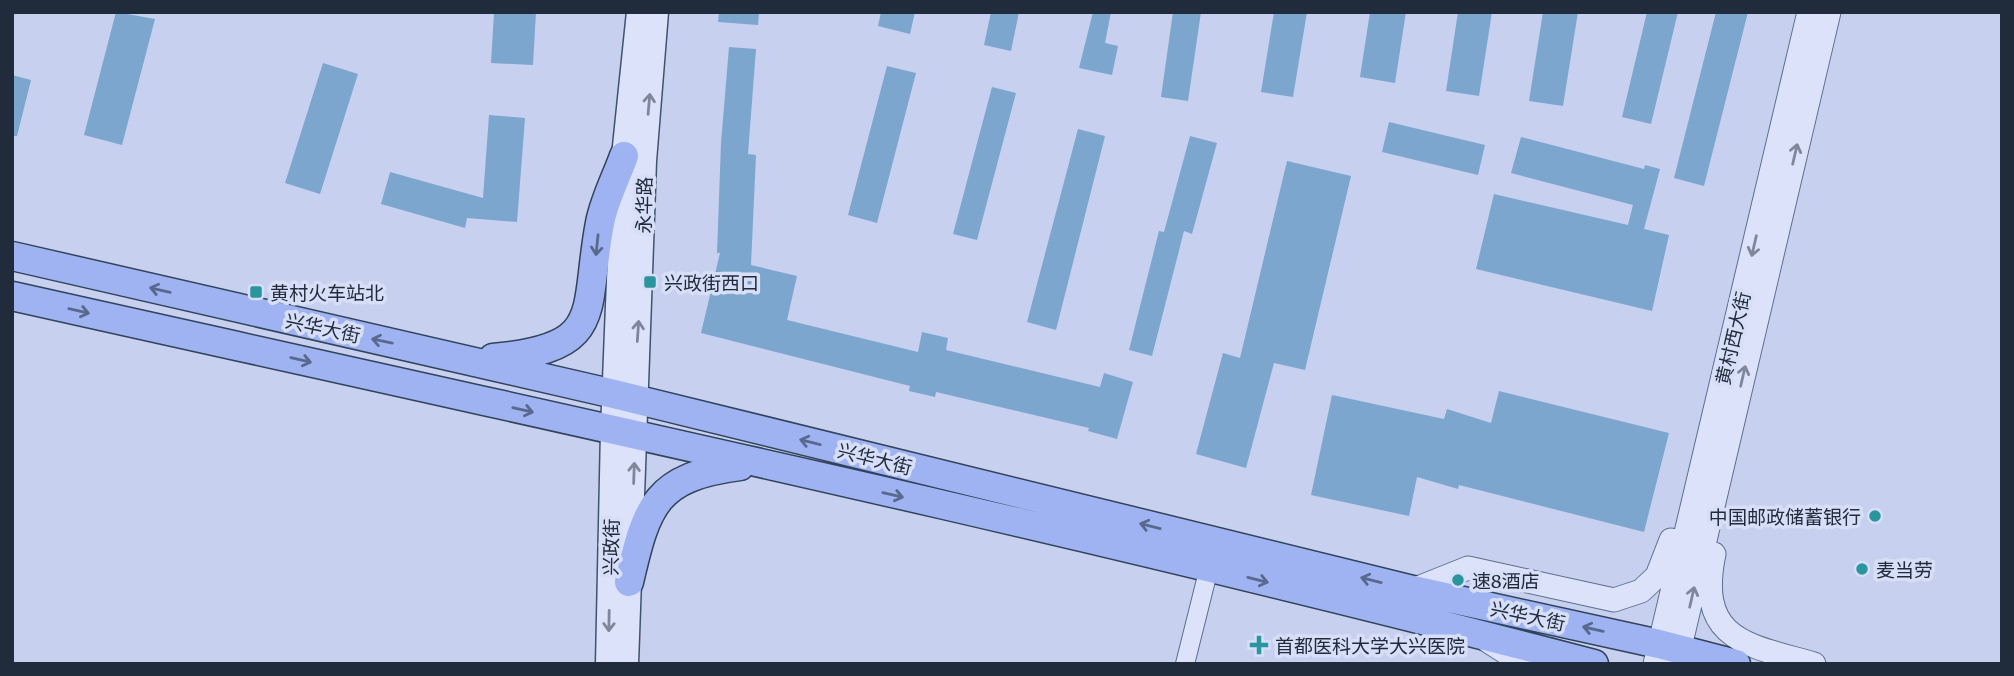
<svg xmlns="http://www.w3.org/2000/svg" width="2014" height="676" font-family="Literata,'Noto Sans SC',serif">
  <rect width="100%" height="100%" fill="#c7d0ef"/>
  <path fill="#7ca6ce" d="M116,12L155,19L122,145L84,135Z
    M494,12H536L533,65L491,63Z
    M719,12H759L758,25L718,22Z
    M881,12H915L910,34L878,26Z
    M991,12H1019L1011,51L984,45Z
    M1093,12H1111L1105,43L1118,46L1112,75L1079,68Z
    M1173,12H1201L1188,101L1161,97Z
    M1274,12H1307L1293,97L1261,92Z
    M1370,12H1406L1395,83L1360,77Z
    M1458,12H1492L1479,96L1446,91Z
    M1543,12H1578L1563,106L1529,101Z
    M1647,12H1678L1651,124L1622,117Z
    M1716,12H1748L1704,186L1674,178Z
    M729,47L756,49L748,154L756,155L751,265L797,276L787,320L918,352L922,332L948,338L946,350L1100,387L1104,373L1133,382L1117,439L1088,431L1089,428L936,392L935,397L909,391L910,386L701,333L720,253H717L721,143Z
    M323,63L358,74L320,194L285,183Z
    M887,66L916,73L877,223L848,215Z
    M12,75L31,80L17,136H12Z
    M992,87L1016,93L977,240L953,234Z
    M489,115L525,118L517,222L467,218L465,228L381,204L390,172L483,198Z
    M1389,122L1485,145L1478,175L1382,152Z
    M1078,129L1105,136L1056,330L1027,322Z
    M1190,136L1217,143L1192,234L1184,231L1152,356L1129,350L1159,231L1164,232Z
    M1521,137L1644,169L1645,165L1660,169L1644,229L1669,235L1652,311L1476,269L1494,194L1628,225L1633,205L1511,173Z
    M1287,161L1351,176L1305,370L1274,363L1246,468L1196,454L1223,353L1240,358Z
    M1499,391L1669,433L1644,532L1459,485L1458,489L1417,477L1409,516L1311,495L1332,395L1444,419L1447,409L1491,423Z"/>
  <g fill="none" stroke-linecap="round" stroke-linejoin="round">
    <defs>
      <path id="minor" d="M1185,664L1209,568"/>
      <path id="tertiary" d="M1714,554C1696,641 1748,645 1814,664
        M1413,590L1468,568L1614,600L1641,591L1657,576L1671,540
        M1488,641L1524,664
        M1655,664L1809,12
        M1676,664L1829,12"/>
      <path id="secondary" d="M608,664L613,430L624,156L639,12
        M626,664L644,161L656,12"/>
      <path id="primary" d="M12,256L614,394L1413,590L1659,644L1736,664
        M12,296C540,414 1070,527 1594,664
        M493,358C607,348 583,312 600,223C604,201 616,178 624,156
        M629,582C647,504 656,477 740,466"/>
    </defs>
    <use href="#minor" stroke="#5c6f8c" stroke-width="20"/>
    <use href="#tertiary" stroke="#5c6f8c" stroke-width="25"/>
    <use href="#secondary" stroke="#3f536e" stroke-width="27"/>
    <use href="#primary" stroke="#30435a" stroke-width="31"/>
    <use href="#minor" stroke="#dbe2fa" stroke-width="18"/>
    <use href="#tertiary" stroke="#dbe2fa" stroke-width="23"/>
    <use href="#secondary" stroke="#dbe2fa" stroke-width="24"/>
    <use href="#primary" stroke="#9fb3f2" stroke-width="28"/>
  </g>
  <defs><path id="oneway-shaft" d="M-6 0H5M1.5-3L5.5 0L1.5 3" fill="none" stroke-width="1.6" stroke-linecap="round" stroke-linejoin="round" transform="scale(1.75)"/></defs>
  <g stroke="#7e879b">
    <use href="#oneway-shaft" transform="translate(649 104) rotate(-85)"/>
    <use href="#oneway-shaft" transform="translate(1795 154) rotate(-77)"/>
    <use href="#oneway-shaft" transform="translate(1754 246) rotate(103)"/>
    <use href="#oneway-shaft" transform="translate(638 331) rotate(-86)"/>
    <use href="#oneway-shaft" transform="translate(1743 376) rotate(-77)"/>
    <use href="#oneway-shaft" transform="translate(634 473) rotate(-88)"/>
    <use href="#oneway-shaft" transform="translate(1692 597) rotate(-77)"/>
    <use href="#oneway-shaft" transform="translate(609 621) rotate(91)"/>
  </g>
  <g stroke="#59698e">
    <use href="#oneway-shaft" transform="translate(597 245) rotate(96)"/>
    <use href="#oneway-shaft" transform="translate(160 290) rotate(-167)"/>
    <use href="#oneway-shaft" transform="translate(79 311) rotate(13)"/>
    <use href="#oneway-shaft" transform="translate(382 341) rotate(-168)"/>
    <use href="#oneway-shaft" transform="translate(301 360) rotate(13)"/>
    <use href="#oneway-shaft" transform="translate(523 410) rotate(13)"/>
    <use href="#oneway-shaft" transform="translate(810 442) rotate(-166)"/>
    <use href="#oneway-shaft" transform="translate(893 495) rotate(13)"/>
    <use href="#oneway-shaft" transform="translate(1150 526) rotate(-166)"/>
    <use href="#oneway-shaft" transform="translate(1258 580) rotate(14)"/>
    <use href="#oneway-shaft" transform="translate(1371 580) rotate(-166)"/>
    <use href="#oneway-shaft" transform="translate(1593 629) rotate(-167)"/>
  </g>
  <g fill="#2a959c" stroke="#d7def7" stroke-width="2.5">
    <rect x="643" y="275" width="14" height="14" rx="3.5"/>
    <rect x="249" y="285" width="14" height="14" rx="3.5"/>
    <circle cx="1875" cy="516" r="7"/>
    <circle cx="1862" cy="569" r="7"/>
    <circle cx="1458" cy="580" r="7"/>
    <path d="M1255.5 634.5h7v7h7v7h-7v7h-7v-7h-7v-7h7z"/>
  </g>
  <g text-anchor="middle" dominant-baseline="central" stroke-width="7" stroke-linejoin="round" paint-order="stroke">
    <g font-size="19" fill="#202c3c" stroke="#d7def7">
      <text transform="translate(643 205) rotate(-89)">永华路</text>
      <text transform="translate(323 327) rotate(12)">兴华大街</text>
      <text transform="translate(1732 338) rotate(-77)">黄村西大街</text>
      <text transform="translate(875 458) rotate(14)">兴华大街</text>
      <text transform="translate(610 547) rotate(-89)">兴政街</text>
      <text transform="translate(1528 615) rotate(12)">兴华大街</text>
    </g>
    <g font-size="19" fill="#202c3c" stroke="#d7def7" text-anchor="start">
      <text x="664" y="282">兴政街西口</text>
      <text x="270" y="292">黄村火车站北</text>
      <text x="1861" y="516" text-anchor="end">中国邮政储蓄银行</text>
      <text x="1876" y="569">麦当劳</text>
      <text x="1472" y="580">速8酒店</text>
      <text x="1275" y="645">首都医科大学大兴医院</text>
    </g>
  </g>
  <rect width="2014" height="676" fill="none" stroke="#202c3c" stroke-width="28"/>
</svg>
